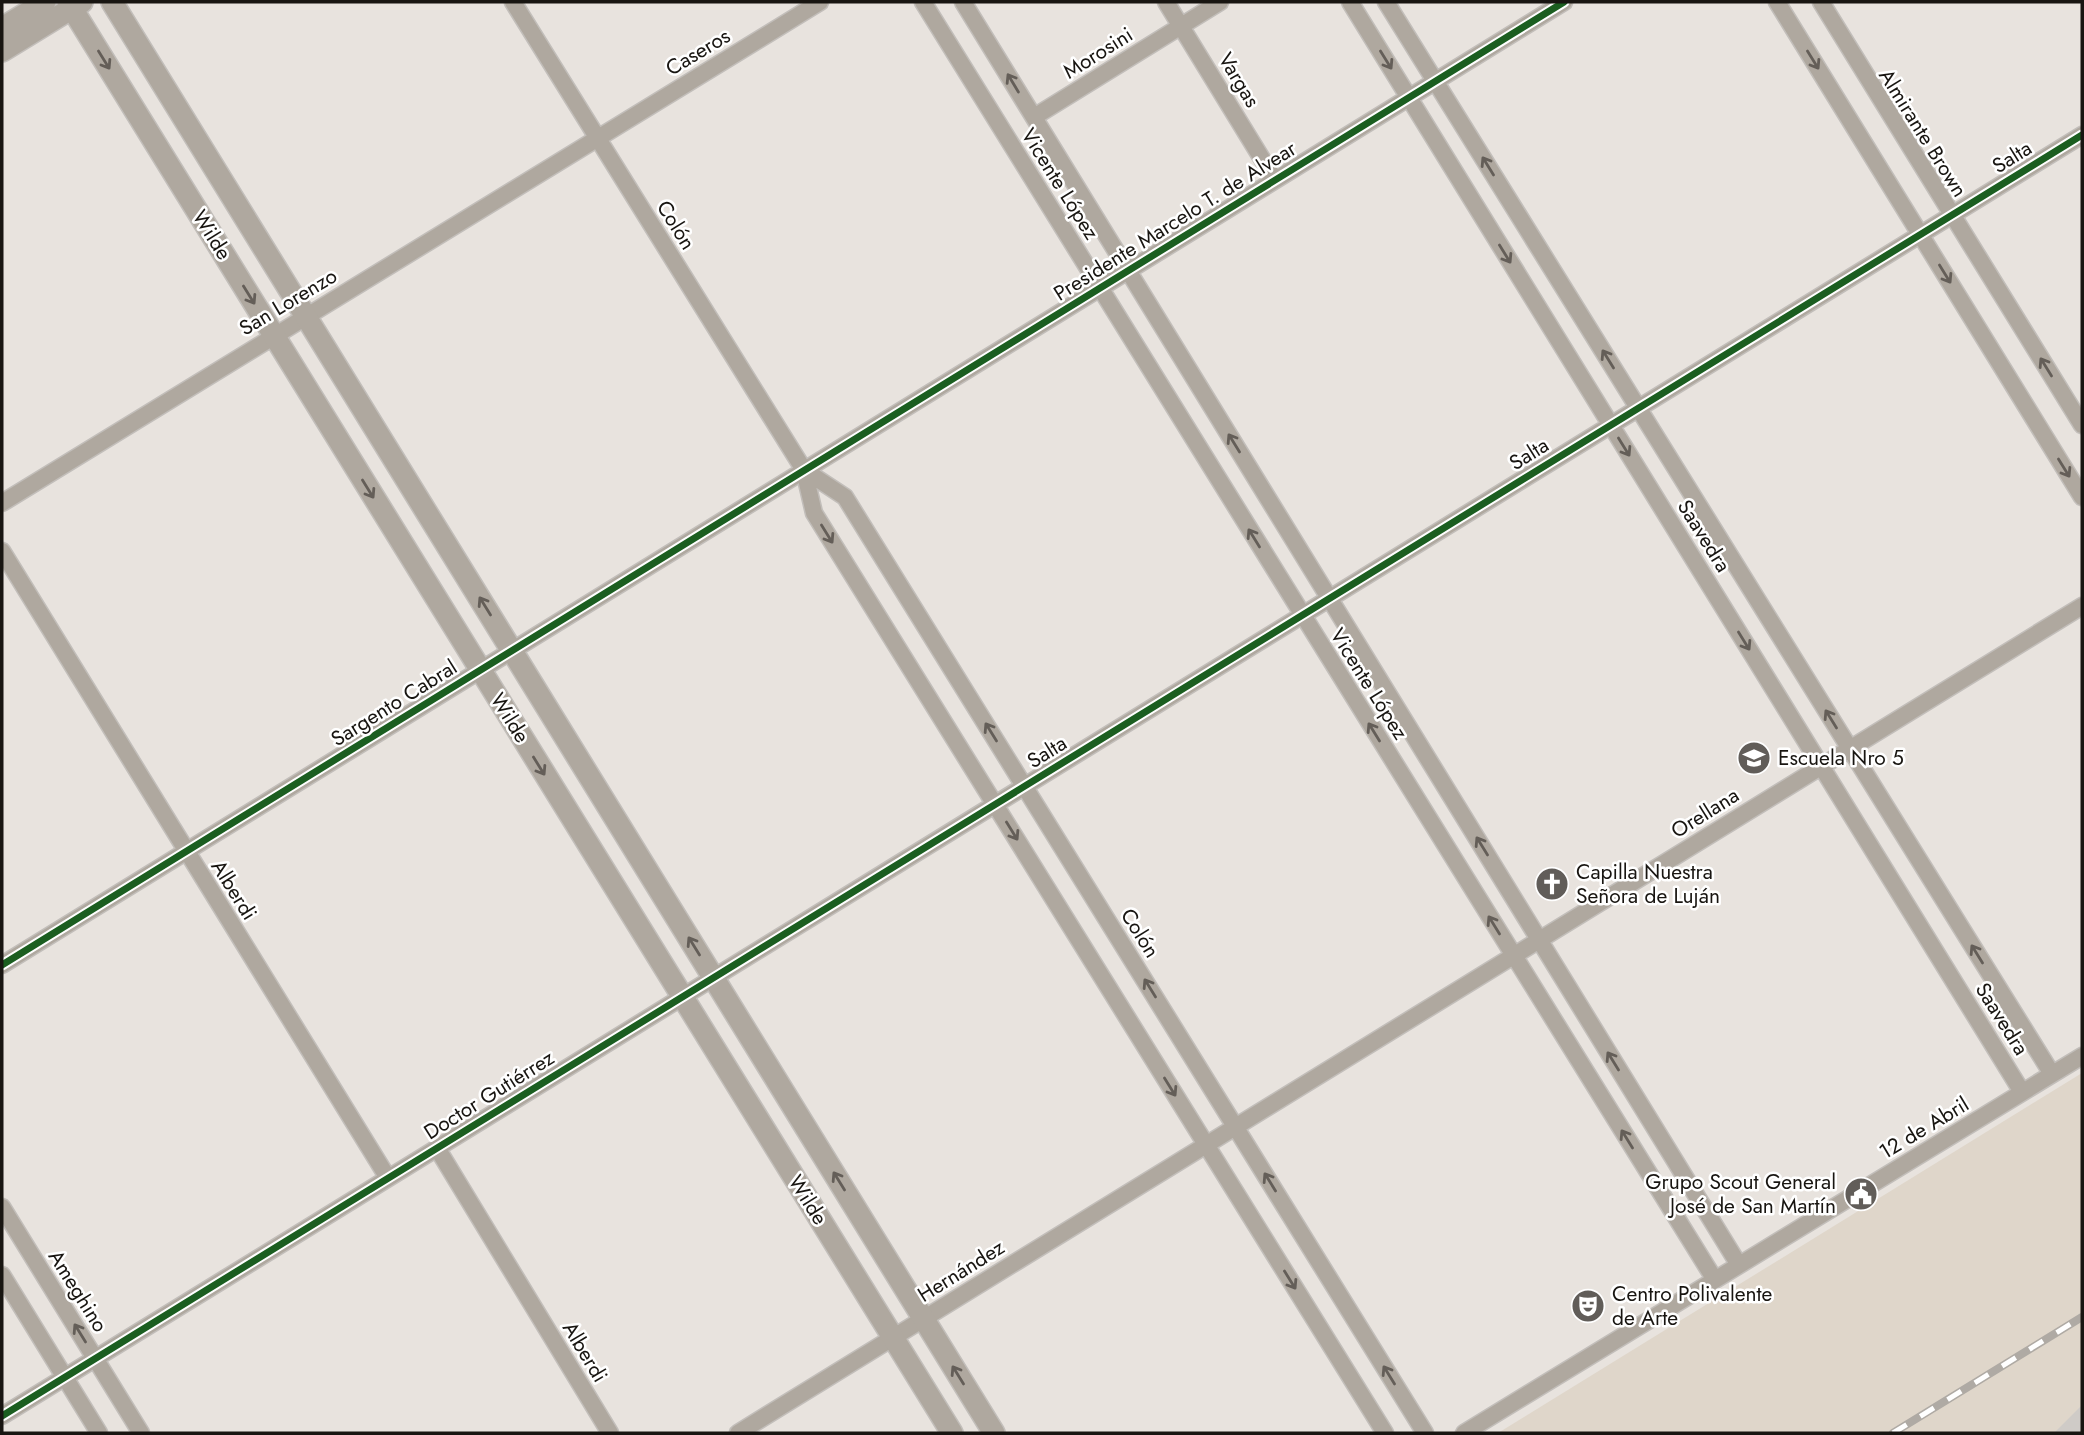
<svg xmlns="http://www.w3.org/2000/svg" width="2084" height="1435" font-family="Jost,sans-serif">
  <rect width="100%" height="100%" fill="#e8e3de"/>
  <path fill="#dfd6ca" d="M2082,1073V1433H1498Z"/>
  <path fill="#cfcbc7" d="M2082,1405V1433H2054Z"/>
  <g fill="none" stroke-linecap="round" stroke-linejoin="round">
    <defs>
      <path id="minor" d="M513,2L804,470L814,513L1385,1433
        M923,2L1715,1280
        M963,2L1739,1265
        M1166,2L1275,180
        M1350,2L2022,1092
        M1386,2L2052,1074
        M1777,2L2082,497
        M1821,2L2082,425
        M1034,117L1220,2
        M804,470L845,497L1425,1433
        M2,503L820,2
        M2,551L388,1178
        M2,965L1564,2
        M437,1148L610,1433
        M2,1207L141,1433
        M2,1275L99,1433
        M2,1416L2082,135
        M738,1433L2082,606
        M1464,1433L2082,1056"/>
      <path id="tertiary" d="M68,2L952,1433
        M112,2L994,1433
        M2,28L45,2
        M2,51L82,2"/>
    </defs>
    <use href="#minor" stroke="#c2beba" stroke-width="19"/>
    <use href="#tertiary" stroke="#c2beba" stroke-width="24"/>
    <use href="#minor" stroke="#afa89f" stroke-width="16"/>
    <use href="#tertiary" stroke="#afa89f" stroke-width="21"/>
    <defs>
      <path id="rail" d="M1893,1433L2082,1317"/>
    </defs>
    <use href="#rail" stroke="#afaaa4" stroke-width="8"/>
    <use href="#rail" stroke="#fff" stroke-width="5" stroke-dasharray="16" stroke-linecap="butt"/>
    <defs>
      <path id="cycleway" d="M2,965L1564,2
        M2,1416L2082,135"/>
    </defs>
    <use href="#cycleway" stroke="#fff" stroke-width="11"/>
    <use href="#cycleway" stroke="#1b5e20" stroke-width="7"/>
  </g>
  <defs><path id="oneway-shaft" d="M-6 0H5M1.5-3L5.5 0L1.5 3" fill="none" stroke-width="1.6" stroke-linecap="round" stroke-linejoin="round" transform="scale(1.75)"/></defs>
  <g stroke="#645e58">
    <use href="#oneway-shaft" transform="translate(104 60) rotate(58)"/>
    <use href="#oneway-shaft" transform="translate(1386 60) rotate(58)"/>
    <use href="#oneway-shaft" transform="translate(1813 60) rotate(58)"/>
    <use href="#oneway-shaft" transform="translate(1013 83) rotate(-121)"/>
    <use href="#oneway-shaft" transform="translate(1488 166) rotate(-122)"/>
    <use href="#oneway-shaft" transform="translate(1505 254) rotate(58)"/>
    <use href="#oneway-shaft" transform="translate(1945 274) rotate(58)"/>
    <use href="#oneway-shaft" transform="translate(249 295) rotate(58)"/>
    <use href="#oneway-shaft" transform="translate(1608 359) rotate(-122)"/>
    <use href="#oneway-shaft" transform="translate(2046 367) rotate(-122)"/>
    <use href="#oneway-shaft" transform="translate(1234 443) rotate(-122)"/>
    <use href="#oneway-shaft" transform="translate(1624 447) rotate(58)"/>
    <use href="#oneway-shaft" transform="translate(2064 468) rotate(58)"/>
    <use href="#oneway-shaft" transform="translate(368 489) rotate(58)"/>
    <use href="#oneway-shaft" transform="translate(827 534) rotate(58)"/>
    <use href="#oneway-shaft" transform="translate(1254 538) rotate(-122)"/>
    <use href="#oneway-shaft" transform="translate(485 606) rotate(-122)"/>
    <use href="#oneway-shaft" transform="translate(1744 641) rotate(58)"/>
    <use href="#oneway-shaft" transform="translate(1831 719) rotate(-122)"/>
    <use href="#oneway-shaft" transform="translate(991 732) rotate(-122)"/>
    <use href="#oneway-shaft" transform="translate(1374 732) rotate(-122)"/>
    <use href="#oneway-shaft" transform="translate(539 766) rotate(58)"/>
    <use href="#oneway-shaft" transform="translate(1012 831) rotate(58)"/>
    <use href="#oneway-shaft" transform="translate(1482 846) rotate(-122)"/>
    <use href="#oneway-shaft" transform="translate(1494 925) rotate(-122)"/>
    <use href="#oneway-shaft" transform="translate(694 946) rotate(-122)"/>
    <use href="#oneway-shaft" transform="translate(1977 954) rotate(-122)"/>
    <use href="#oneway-shaft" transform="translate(1150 988) rotate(-122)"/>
    <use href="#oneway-shaft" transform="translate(1613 1061) rotate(-122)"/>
    <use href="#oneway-shaft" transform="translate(1170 1087) rotate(58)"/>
    <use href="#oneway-shaft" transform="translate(1627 1139) rotate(-122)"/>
    <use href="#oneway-shaft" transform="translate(839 1181) rotate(-122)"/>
    <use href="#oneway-shaft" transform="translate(1270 1182) rotate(-122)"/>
    <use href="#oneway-shaft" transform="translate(1290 1280) rotate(58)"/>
    <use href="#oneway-shaft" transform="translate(80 1333) rotate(-122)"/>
    <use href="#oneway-shaft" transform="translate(958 1375) rotate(-122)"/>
    <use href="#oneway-shaft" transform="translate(1389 1375) rotate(-122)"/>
  </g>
  <defs>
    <symbol id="school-disc" viewBox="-11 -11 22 22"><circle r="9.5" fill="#615d59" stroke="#fff"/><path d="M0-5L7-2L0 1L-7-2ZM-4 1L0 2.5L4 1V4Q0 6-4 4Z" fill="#fff"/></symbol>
    <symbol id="church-disc" viewBox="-11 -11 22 22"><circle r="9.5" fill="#615d59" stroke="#fff"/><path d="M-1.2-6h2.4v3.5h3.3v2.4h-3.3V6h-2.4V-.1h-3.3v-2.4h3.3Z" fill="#fff"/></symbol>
    <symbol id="civic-disc" viewBox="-11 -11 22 22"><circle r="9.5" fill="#615d59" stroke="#fff"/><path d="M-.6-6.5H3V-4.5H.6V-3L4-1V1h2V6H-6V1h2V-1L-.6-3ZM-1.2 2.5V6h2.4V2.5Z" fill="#fff"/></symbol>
    <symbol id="theatre-disc" viewBox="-11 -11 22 22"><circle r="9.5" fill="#615d59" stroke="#fff"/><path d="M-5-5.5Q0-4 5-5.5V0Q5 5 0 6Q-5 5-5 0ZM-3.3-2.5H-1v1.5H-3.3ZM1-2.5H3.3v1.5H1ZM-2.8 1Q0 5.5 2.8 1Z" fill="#fff"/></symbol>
  </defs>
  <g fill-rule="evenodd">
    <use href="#school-disc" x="1735" y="739" width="38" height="38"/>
    <use href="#church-disc" x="1533" y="865" width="38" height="38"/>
    <use href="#civic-disc" x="1842" y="1175" width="38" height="38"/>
    <use href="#theatre-disc" x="1569" y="1287" width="38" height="38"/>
  </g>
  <g text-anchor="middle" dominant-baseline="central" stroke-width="5" stroke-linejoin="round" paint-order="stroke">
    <g font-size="21" fill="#181511" stroke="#fff">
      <text transform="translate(698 52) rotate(-31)">Caseros</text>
      <text transform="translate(1098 53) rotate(-32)">Morosini</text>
      <text transform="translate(1239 80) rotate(59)">Vargas</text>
      <text transform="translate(1923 133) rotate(58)">Almirante Brown</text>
      <text transform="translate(2012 157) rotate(-32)">Salta</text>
      <text transform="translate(1060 184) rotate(58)">Vicente López</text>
      <text transform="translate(1175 221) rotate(-32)">Presidente Marcelo T. de Alvear</text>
      <text transform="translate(676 225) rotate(58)">Colón</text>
      <text transform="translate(212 235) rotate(58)">Wilde</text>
      <text transform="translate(288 302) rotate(-31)">San Lorenzo</text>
      <text transform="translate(1529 454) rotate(-32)">Salta</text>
      <text transform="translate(1704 536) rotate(58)">Saavedra</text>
      <text transform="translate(1369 684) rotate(58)">Vicente López</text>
      <text transform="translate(394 703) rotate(-32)">Sargento Cabral</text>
      <text transform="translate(510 718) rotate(58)">Wilde</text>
      <text transform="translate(1047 752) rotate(-32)">Salta</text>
      <text transform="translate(1705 813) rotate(-32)">Orellana</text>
      <text transform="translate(234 890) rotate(58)">Alberdi</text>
      <text transform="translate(1140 933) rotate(58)">Colón</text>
      <text transform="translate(2002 1019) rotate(58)">Saavedra</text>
      <text transform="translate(489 1095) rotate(-32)">Doctor Gutiérrez</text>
      <text transform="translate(1924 1128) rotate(-31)">12 de Abril</text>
      <text transform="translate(808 1200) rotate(58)">Wilde</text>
      <text transform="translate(961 1271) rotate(-32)">Hernández</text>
      <text transform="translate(78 1291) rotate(58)">Ameghino</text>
      <text transform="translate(585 1352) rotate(59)">Alberdi</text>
    </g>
    <g font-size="21" fill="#181511" stroke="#fff" text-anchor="start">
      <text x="1778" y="758">Escuela Nro 5</text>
      <text x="1576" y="872">Capilla Nuestra<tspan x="1576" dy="24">Señora de Luján</tspan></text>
      <text x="1836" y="1182" text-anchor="end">Grupo Scout General<tspan x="1836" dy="24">José de San Martín</tspan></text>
      <text x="1612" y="1294">Centro Polivalente<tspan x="1612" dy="24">de Arte</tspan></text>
    </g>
  </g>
  <rect width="2084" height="1435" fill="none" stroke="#181511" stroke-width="7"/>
</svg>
